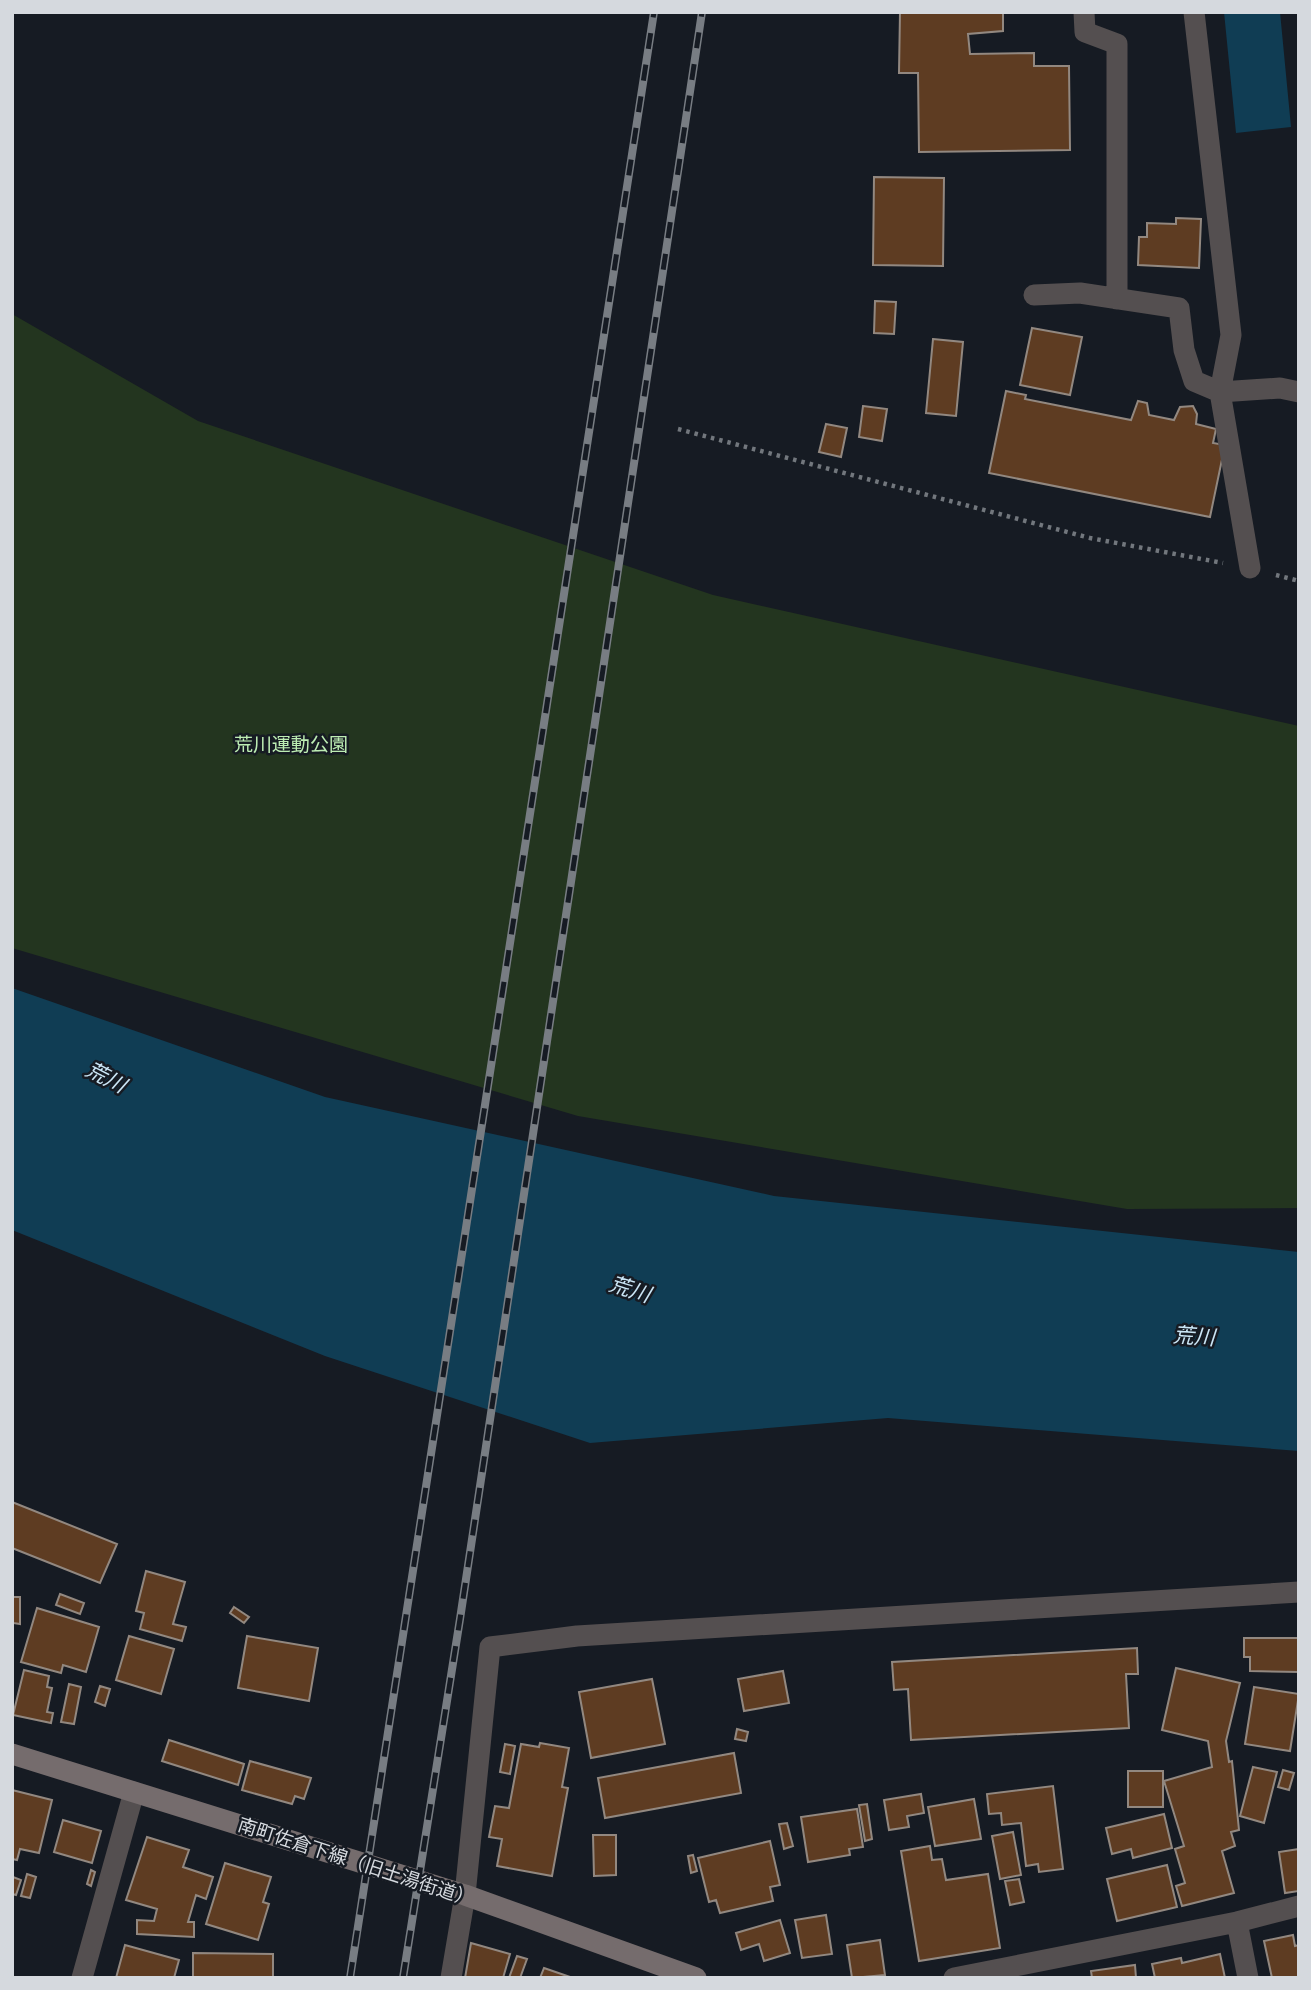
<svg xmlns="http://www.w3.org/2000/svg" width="1311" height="1990" font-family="Rubik,'Noto Sans JP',sans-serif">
  <rect width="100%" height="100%" fill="#161b23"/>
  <path fill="#23351f" d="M12,314L198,421L713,595L1299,726V1208L1127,1209L578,1116L12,948Z"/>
  <path fill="#103d54" d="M1224,12H1280L1291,127L1236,133Z
    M12,988L325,1097L774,1196L1299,1252V1451L888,1418L590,1443L325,1356L12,1230Z"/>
  <path fill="#5e3c22" stroke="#928880" stroke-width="2" d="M900,12H1003V31L968,34L970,54L1034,53V66H1069L1070,150L919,152L918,73H899Z
    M874,177L944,178L943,266L873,265Z
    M1176,218L1201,219L1199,268L1138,265L1139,237H1147V223L1176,224Z
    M875,301L896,302L894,334L874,333Z
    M1032,328L1082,337L1070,395L1020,385Z
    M933,339L963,342L956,416L926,413Z
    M1006,391L1026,395L1025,399L1131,420L1138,401L1147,403L1149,415L1174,420L1180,407L1193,406L1197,414L1196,424L1216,429L1213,443L1225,445L1210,517L989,473Z
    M863,406L887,409L882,441L859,437Z
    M826,424L847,428L841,457L819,452Z
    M12,1502L117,1544L100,1583L12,1548Z
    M146,1571L185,1582L173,1624L186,1627L182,1641L140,1629L144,1613L136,1611Z
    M60,1594L84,1603L80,1614L56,1605Z
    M13,1597H20V1624L13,1623Z
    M234,1607L249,1617L244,1623L230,1613Z
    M37,1608L99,1627L86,1672L63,1665L61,1673L21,1662Z
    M129,1636L174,1649L161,1694L116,1680Z
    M247,1636L318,1648L309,1701L238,1688Z
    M1244,1638H1299V1672L1250,1671V1657H1244Z
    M1137,1648L1138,1674H1126L1129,1728L911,1740L908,1689L894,1690L892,1662Z
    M1176,1668L1240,1683L1226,1741L1229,1762L1232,1761L1239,1830L1231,1832L1235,1846L1222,1851L1234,1893L1182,1906L1176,1886L1185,1883L1175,1849L1184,1846L1164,1781L1212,1767L1208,1741L1162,1730Z
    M24,1670L49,1676L47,1687L52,1688L47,1712L53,1713L51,1723L13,1715Z
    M783,1671L789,1703L744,1711L738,1679Z
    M652,1679L665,1744L591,1758L579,1692Z
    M69,1684L81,1687L74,1724L61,1722Z
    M100,1686L110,1689L105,1706L95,1702Z
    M1254,1687L1299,1694L1290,1751L1245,1744Z
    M737,1729L748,1732L746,1741L735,1739Z
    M169,1740L244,1764L238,1785L162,1761Z
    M540,1743L569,1748L562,1787L568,1788L552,1876L497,1866L502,1839L489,1837L495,1806L509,1808L521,1744L539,1747Z
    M505,1744L515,1746L510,1774L500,1772Z
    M734,1753L741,1793L605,1818L598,1778Z
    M250,1761L311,1778L304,1799L295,1796L292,1804L242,1790Z
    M1253,1767L1277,1772L1264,1823L1240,1816Z
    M1283,1770L1294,1773L1289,1790L1278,1787Z
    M1128,1771H1163V1807H1128Z
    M1053,1786L1063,1869L1039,1872L1038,1864L1026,1866L1021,1823L1002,1825L1001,1813L989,1814L987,1794Z
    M12,1790L52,1800L39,1853L20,1849L17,1860L12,1859Z
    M921,1794L924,1813L907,1816L909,1827L889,1830L884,1800Z
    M974,1799L981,1839L935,1846L928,1807Z
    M867,1804L872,1839L865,1841L859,1805Z
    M857,1809L863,1847L849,1849L850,1855L808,1862L801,1817Z
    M1164,1814L1172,1848L1133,1858L1131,1849L1112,1854L1106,1828Z
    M63,1820L101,1831L92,1863L54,1852Z
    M787,1823L793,1846L784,1849L779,1824Z
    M1013,1832L1021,1875L1000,1879L992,1836Z
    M593,1835H616V1875L594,1876Z
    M147,1837L189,1850L183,1867L213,1877L206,1899L196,1895L188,1922H194V1937L137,1934V1920L154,1921L157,1909L126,1900Z
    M770,1841L780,1885L770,1887L773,1901L720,1913L716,1900L709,1902L698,1858Z
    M930,1846L932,1860L942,1859L946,1880L988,1874L1000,1948L919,1961L901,1851Z
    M1299,1849V1891L1285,1893L1279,1852Z
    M693,1855L697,1871L691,1873L688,1856Z
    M225,1863L271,1877L263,1902L269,1904L258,1940L206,1924Z
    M1167,1865L1177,1907L1117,1921L1107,1879Z
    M91,1870L95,1872L91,1886L87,1884Z
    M27,1874L36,1877L30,1898L21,1896Z
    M13,1877L21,1880L16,1895L12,1894Z
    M1019,1879L1024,1902L1010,1905L1005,1881Z
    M826,1915L832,1954L802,1958L795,1920Z
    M780,1920L790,1953L764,1961L759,1944L741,1950L736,1933Z
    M1293,1935L1295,1946L1299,1945V1978H1272L1264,1941Z
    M880,1940L885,1975L852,1978L847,1945Z
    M471,1943L510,1954L503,1978H465Z
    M125,1945L179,1960L174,1978H116Z
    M193,1953L273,1954V1978H193Z
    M1220,1954L1225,1978H1155L1152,1964L1181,1958L1182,1963Z
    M517,1956L527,1959L520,1978H509Z
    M1135,1965L1136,1978H1092L1091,1971Z
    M544,1968L573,1978H540Z"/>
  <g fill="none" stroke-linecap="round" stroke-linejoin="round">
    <path stroke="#72777d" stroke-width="4.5" stroke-dasharray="3.5 5" stroke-linecap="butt" d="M678,429L1090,538L1223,563
      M1276,575L1299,581"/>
    <path stroke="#544f50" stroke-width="21" d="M1084,12L1085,32L1117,44V299
      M1194,12L1231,335L1220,392L1280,388L1299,392
      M1034,295L1080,293L1179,308L1184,350L1194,381L1220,392L1250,568
      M1237,1922L1248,1978
      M82,1978L134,1792
      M451,1978L465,1895L490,1647L577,1636L1299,1592
      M954,1978L1237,1922L1299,1906"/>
    <path stroke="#756c6d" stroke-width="21" d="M12,1754L465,1895L696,1978"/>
    <defs>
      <path id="rail" d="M350,1978L654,12
        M403,1978L460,1619L702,12"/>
    </defs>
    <use href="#rail" stroke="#787d83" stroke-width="8"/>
    <use href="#rail" stroke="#161b23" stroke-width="5" stroke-dasharray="16" stroke-linecap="butt"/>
  </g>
  <g text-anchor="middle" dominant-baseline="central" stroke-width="5" stroke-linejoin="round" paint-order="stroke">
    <g font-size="19" fill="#bdedb3" stroke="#161b23">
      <text x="291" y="744">荒川運動公園</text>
    </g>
    <g font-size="19" fill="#d5d9de" stroke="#161b23">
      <text transform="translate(356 1862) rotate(18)">南町佐倉下線（旧土湯街道）</text>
    </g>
    <g font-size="21" font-style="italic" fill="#cbe6f6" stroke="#161b23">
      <text transform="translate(106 1077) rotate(27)">荒川</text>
      <text transform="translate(630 1289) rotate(17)">荒川</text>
      <text transform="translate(1194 1336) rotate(4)">荒川</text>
    </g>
  </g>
  <rect width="1311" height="1990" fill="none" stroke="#d5d9de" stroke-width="28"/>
</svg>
